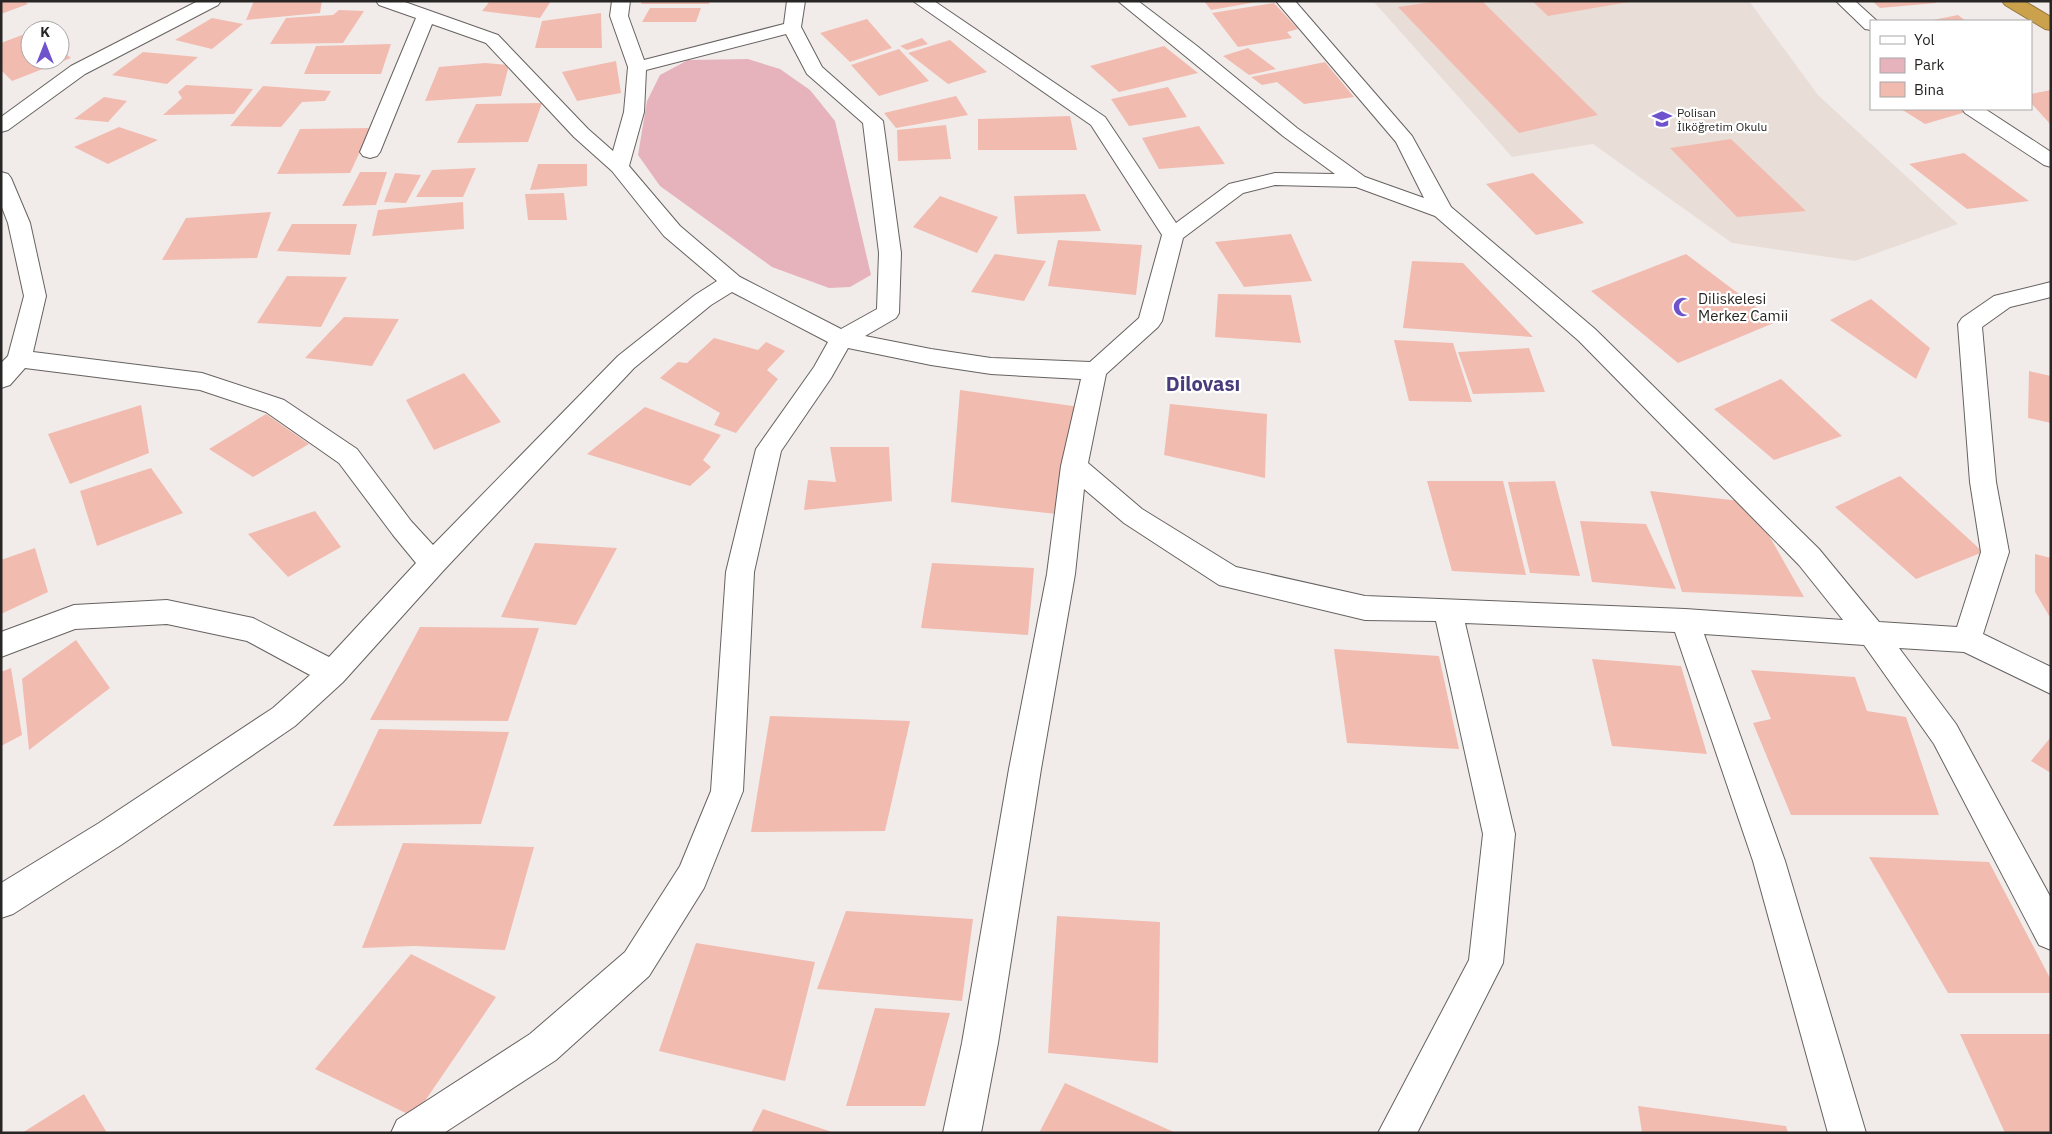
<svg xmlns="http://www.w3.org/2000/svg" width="2052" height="1134" font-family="'IBM Plex Sans',sans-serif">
  <rect width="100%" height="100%" fill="#f1ecea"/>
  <path fill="#e9ded7" d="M1373,1H1749L1818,95L1958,224L1855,261L1732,243L1593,144L1512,157Z"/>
  <path fill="#e6b3bd" d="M748,59L780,69L810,90L835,121L871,275L850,287L829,288L772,267L660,186L638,155L647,101L660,75L688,60Z"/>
  <path fill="#f2bbb0" d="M1,1H25L28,4L1,14Z
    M254,1H322L320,13L246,20Z
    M490,1H551L540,18L482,11Z
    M642,1H710L709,4H641Z
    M1204,1H1257V2L1211,10Z
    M1438,1H1482L1598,115L1519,133L1398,7Z
    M1532,1H1629V2L1548,16Z
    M1872,1H1936V3L1880,8Z
    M1274,3L1298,29L1287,32L1292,38L1238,47L1212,13Z
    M650,8H701L696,22H642Z
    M339,10L364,11L343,43L270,44L286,18L333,15Z
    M601,13L602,48H535L542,21Z
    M1958,15L1966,21H1934L1933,20Z
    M212,18L243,24L212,49L175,40Z
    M867,19L892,48L850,62L820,33Z
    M30,32V60H60V49L71,58L12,81L1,70V43Z
    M922,38L928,44L907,50L900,46Z
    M950,40L987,72L948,84L908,53Z
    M391,44L381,74H304L316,46Z
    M1164,46L1198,73L1119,92L1090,66Z
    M1248,48L1276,69L1249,75L1223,56Z
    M899,49L929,81L879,96L851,65Z
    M143,52L198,57L167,84L112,75Z
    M616,61L621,93L577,101L562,72Z
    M1325,62L1354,97L1304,104L1277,82L1262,85L1251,77Z
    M485,63L509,65L501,96L425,101L439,67Z
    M186,85L253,89L234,114L163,115L182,98L178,92Z
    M263,86L331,91L325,101L302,102L281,127L230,126Z
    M1168,87L1187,117L1129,126L1111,99Z
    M2051,90V125L2031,103V94Z
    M956,96L968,115L896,128L884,113Z
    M104,97L127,101L108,122L74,119Z
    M542,103L528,142L457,143L476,104Z
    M1901,109H1961L1966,112L1925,124Z
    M1070,116L1077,150H978V119Z
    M946,125L951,159L898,161L897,130Z
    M1199,126L1225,164L1159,169L1142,138Z
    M119,127L158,140L108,164L74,147Z
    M371,128L350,173L277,174L300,129Z
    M1731,139L1806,211L1737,217L1670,148Z
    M1964,153L2029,201L1967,209L1909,164Z
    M538,164H587V186L530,190Z
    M476,168L463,197H416L432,170Z
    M360,172H387L376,205L342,206Z
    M395,173L421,175L406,203L384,202Z
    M1533,173L1584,223L1536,235L1486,184Z
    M564,193L567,220H528L525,194Z
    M1085,194L1101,231L1017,234L1014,196Z
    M940,196L998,217L977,253L913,227Z
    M463,202L464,229L372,236L378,210Z
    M271,212L257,258L162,260L186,218Z
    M292,224H357L350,255L277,251Z
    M1291,234L1312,281L1244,287L1215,242Z
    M1058,240L1142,245L1136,295L1048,286Z
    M995,254L1046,261L1024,301L971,292Z
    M1686,254L1776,322L1678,363L1591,291Z
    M1412,261L1463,263L1533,337L1403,328Z
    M287,276L347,277L321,327L257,323Z
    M1218,294L1291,295L1301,343L1215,337Z
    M1871,299L1930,348L1916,379L1830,320Z
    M344,317L399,319L372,366L305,358Z
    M714,338L758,350L766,342L785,351L767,370L778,379L736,433L714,425L720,413L660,378L678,362L687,363Z
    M1394,340L1453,343L1472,402L1409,401Z
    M1529,348L1545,392L1473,394L1458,352Z
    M2029,371L2051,376V423L2028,418Z
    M464,373L501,422L434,450L406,400Z
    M1781,379L1842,436L1774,460L1714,409Z
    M960,390L1080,407L1056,514L951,502Z
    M1170,404L1267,414L1265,478L1164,455Z
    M141,405L149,453L70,484L48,434Z
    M645,407L721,435L703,460L711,467L690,486L587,454Z
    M266,414L309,444L253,477L209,449Z
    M830,447H889L892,501L804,510L808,480L836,482Z
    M151,468L183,513L97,546L80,491Z
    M1900,476L1983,552L1916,579L1835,507Z
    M1427,481H1503L1526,575L1452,571Z
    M1555,481L1580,576L1530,573L1508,482Z
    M1650,491L1750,502L1804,597L1682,592Z
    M315,511L341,547L288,577L248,534Z
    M1580,521L1646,524L1676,589L1592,582Z
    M535,543L617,548L576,625L501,617Z
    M35,548L48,592L1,614V560Z
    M2035,554L2051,558V619L2035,592Z
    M932,563L1034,568L1028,635L921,628Z
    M420,627L539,628L508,721L370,720Z
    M76,640L110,688L29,750L22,679Z
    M1334,649L1439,656L1459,749L1347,743Z
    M1592,659L1681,666L1707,754L1612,746Z
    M11,668L22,735L1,746V672Z
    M1751,670L1855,677L1867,711L1906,717L1939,815H1791L1753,723L1771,719Z
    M770,716L910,721L885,831L751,832Z
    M379,729L509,732L481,824L333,826Z
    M2051,737V773L2031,761Z
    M403,843L534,847L505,950L414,946L362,948Z
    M1869,857L1989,862L2051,980V993H1948Z
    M846,911L973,919L962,1001L817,989Z
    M1057,916L1160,922L1158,1063L1048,1053Z
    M696,943L815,962L785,1081L659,1051Z
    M411,954L496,997L414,1117L315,1069Z
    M875,1008L950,1013L925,1106H846Z
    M1960,1034H2051V1133H2005Z
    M1065,1083L1176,1133H1039Z
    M84,1094L107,1133H22Z
    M1638,1106L1786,1126L1788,1133H1642Z
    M763,1109L832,1132V1133H751Z"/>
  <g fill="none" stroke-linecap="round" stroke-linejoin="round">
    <defs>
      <path id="street" d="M198,1H221L218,5L85,74L8,130L1,132V117L71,66Z
        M376,1H402L498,35L588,129L613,151L624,112L628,67L610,16L612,1H630L628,16L644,60L784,24L787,1H805L801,27L822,67L883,121L901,253L899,313L896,318L865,336L931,349L991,358L1090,362L1139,318L1162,235L1091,125L913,1H934L1105,117L1176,223L1229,184L1275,173L1335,174L1283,136L1118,1H1138L1197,46L1297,128L1365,177L1424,198L1396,142L1276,1H1295L1412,136L1451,207L1595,329L1819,549L1879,622L1957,627L1981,552L1970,482L1958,324L1962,318L1994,296L2051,282V297L2010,307L1982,327L1996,482L2009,552L1983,634L2051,667V694L1964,652L1899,648L1956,724L2051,898V950L2039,945L1934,744L1864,645L1704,634L1785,861L1866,1133H1828L1753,861L1675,632L1465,623L1515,834L1503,963L1417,1133H1378L1469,960L1483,834L1436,621L1365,620L1219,585L1124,523L1084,489L1075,574L1041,769L998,1043L981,1133H943L962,1043L1009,769L1047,574L1061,466L1081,379L991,374L931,365L848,348L831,378L781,451L754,572L743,791L704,888L649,976L556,1060L444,1133H391L397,1120L530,1034L625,952L680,866L711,791L726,572L756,449L814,367L828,342L732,292L711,305L634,368L443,571L343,682L295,726L121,845L13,914L1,918V883L99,823L273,708L310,675L247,641L167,624L75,629L1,657V632L74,605L167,600L253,618L329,657L416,563L393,535L339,463L266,412L200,390L25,368L10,385L1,388V363L8,356L24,296L8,223L1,205V172L8,174L11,178L30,223L46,296L33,352L202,373L284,400L357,449L411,521L433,545L618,356L695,295L717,281L664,236L612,171L574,137L486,43L432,24L380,152L377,156L370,158L363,156L360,152L416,18L379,5ZM786,34L807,74L863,123L879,253L877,309L841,329L740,277L680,226L629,166L644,112L646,70ZM1275,185L1356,187L1435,216L1579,341L1799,565L1843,620L1685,609L1365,596L1236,567L1142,509L1088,463L1106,374L1158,327L1162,321L1183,238L1243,193Z
        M1836,1H1855L1877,21H1871V30L1865,29Z
        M1962,109H1985L2051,152V167L2044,165L1965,113Z"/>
      <path id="highway" d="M2002,1H2024L2051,17V30L2045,29L2005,5Z"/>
    </defs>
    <use href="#street" stroke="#666260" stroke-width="2"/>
    <use href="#highway" stroke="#92763e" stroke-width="2"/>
    <use href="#street" fill="#fff" fill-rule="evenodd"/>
    <use href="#highway" fill="#cca14c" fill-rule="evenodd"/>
  </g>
  <defs>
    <symbol id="school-bare" viewBox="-9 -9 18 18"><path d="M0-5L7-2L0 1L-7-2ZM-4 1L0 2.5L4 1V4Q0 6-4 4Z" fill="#6f53cd" stroke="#fff" stroke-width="2.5" paint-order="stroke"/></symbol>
    <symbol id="mosque-bare" viewBox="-9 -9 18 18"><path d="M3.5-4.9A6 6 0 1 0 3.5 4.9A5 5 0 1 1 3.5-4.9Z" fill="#6f53cd" stroke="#fff" stroke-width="2.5" paint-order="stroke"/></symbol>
  </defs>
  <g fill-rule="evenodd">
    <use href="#school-bare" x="1648" y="105" width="28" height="28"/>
    <use href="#mosque-bare" x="1669" y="293" width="28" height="28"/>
  </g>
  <g text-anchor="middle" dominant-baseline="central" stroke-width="4.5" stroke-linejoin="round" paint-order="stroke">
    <g font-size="12" fill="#272624" stroke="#fff" text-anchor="start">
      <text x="1677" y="112">Polisan<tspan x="1677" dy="14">İlköğretim Okulu</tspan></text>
    </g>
    <g font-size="15" fill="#272624" stroke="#fff" text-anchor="start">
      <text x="1698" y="298">Diliskelesi<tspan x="1698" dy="17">Merkez Camii</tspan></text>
    </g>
    <g font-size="20" font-weight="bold" fill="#483d7a" stroke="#fff">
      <text x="1203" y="383">Dilovası</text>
    </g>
  </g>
  <rect width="2052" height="1134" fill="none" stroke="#272624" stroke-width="5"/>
  <rect x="1870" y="20" width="162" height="90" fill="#ffffff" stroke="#a9a8a7"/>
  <rect x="1880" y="36" width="25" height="8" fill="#ffffff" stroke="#a9a8a7"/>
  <text x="1914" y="45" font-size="15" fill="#272624">Yol</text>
  <rect x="1880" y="58" width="25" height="15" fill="#e6b3bd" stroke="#a9a8a7"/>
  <text x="1914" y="70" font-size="15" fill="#272624">Park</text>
  <rect x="1880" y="82" width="25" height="15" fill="#f2bbb0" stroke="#a9a8a7"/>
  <text x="1914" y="95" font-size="15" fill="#272624">Bina</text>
  <g transform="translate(45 45)"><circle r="24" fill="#ffffff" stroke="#a9a8a7"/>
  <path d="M0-4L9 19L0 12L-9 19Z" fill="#6f53cd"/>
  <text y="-8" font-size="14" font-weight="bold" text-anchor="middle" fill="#272624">K</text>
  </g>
</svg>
